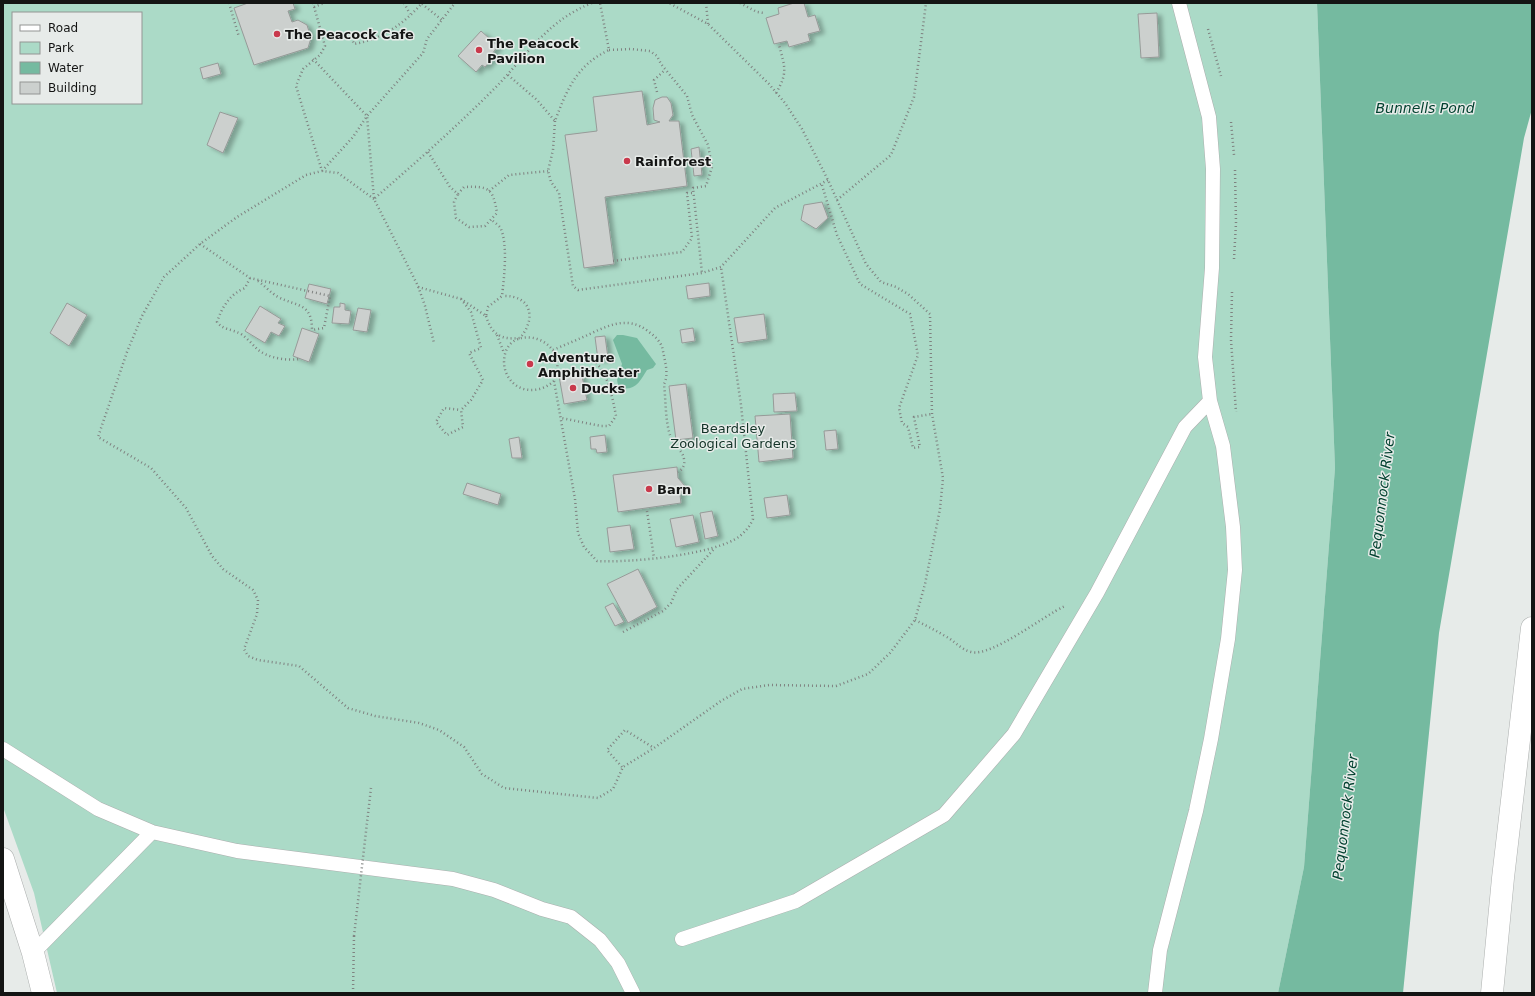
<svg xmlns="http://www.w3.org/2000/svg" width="1535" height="996" font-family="'DejaVu Sans',sans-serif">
  <defs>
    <filter id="shadow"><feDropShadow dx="4.5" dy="2.5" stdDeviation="2" flood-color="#0004"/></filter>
  </defs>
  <rect width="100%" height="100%" fill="#e7ebe9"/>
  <path fill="#abdac7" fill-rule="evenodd" d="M3,3H1317L1335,468L1304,867L1278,993H57L34,893L3,807ZM13,13H141V103H13Z"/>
  <path fill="#75baa0" d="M1317,3H1532V109L1524,138L1439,633L1403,993H1278L1304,867L1335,468Z
    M617,335H623L637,338L656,364L653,368L647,370C640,381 636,391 620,388C614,379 619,374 622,364L613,340Z"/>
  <path fill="#ccd0ce" stroke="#969a98" filter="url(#shadow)" d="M248,3H293L295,9L288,11L292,22L298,20L307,25L311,38L308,48L254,65L234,8Z
    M794,3H804L808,17L815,15L820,31L808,34L810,41L789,47L787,41L774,44L766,18L779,14L778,8Z
    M1157,13L1159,57L1141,58L1138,14Z
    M481,31L498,46L492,54L495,56L485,67L482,65L476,72L458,56Z
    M218,63L221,74L203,79L200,68Z
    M642,91L647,125L660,122L654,120L653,108L655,100L662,97H667L671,103L673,115L669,121H679L687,186L605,197L614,264L584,268L565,135L597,131L593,97Z
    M220,112L238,118L223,153L207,145Z
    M699,147L702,175L694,176L691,149Z
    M822,202L828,218L816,229L801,220L804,205Z
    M709,283L710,296L688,299L686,286Z
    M309,284L331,289L327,304L305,298Z
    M67,303L87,315L69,346L50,333Z
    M340,303L345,304V310L351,311L349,324L332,323L334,307H340Z
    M260,306L281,319L278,323L285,326L279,336L271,332L265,343L245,331Z
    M358,308L371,310L367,332L353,330Z
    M764,314L767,339L738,343L734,318Z
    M302,328L319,334L309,362L293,356Z
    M693,328L695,341L682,343L680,330Z
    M605,336L608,358L598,360L595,337Z
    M581,371L587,400L564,404L559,376Z
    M686,384L693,438L676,440L669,386Z
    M795,393L797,411L774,412L773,394Z
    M790,414L793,458L759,462L755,416Z
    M836,430L838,449L826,450L824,431Z
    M605,435L607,452L597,453L596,449H591L590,437Z
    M519,437L522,458H512L509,439Z
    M677,467L678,478L685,486L680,495L681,503L618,512L613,475Z
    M467,483L501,494L498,505L463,494Z
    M787,495L790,515L767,518L764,498Z
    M712,511L718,536L705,539L700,513Z
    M693,515L699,542L676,547L670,519Z
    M630,525L634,549L610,552L607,528Z
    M638,569L657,607L628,623L607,584Z
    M613,603L624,622L615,626L605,607Z"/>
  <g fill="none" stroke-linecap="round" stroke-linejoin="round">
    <defs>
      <path id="lane" d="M3,749L98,809L152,832L237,851L453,879L494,890L542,909L571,917L600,940L618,963L633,993
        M682,939L796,901L944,815L1014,734L1097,593L1185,427L1210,401
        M33,953L152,832
        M1155,993L1160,950L1196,811L1211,739L1228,639L1235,570L1233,527L1223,446L1210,401L1205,357L1212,268L1213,169L1209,117L1179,3"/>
      <path id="secondary" d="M3,859L33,953L43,993"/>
      <path id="highway" d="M1492,993L1503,878L1532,628"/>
    </defs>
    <use href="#lane" stroke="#acafae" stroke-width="15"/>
    <use href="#secondary" stroke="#acafae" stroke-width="23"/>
    <use href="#highway" stroke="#acafae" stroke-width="23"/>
    <path stroke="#7f8280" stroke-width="2.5" stroke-dasharray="1 3" stroke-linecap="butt" d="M229,3L239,37
      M313,3L325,46L320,55L303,69L296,86L322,171
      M404,3L410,14
      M706,3L708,24
      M740,3L757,12L764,13
      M422,4L442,20
      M314,7L324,3
      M1208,29L1221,76
      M350,34L354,44C382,39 404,24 422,3
      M609,50L631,49L650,51L657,56L661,64L687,96L692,115L708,145L712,167L706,186L693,188L702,273
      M313,59L367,116L374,199L418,286L425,306L434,343
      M508,75L537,100L555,121C567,89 577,65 609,50L600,3
      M657,92L654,80L665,70
      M776,93C788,73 785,67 779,45
      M555,121L553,150L548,171L551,182L559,193L573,286L578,290L702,273L721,267L775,208L828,180
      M1231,122L1234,155
      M428,152L450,187L458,194L464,187C489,186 493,188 497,213L485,226L469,227L456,218L454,202L458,194
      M322,171L353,137L367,116L423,53L427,39L455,3
      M822,185L837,235L860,284L910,314L918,355L899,408L902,423L908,427L913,448L920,447L914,417L932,414
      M489,191L509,175L548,171
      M375,198C414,164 453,130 490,93C525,59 544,22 592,3
      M374,199L338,173L322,171L306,175L237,217L200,244L164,277L142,316L127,352L98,437L151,468L186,508L212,556L223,569L253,590L258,600L257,614L244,649L248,656L258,660L299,666L348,708L375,716L419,723L439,730L464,747L482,774L504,788L598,798L613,789L623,767L654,748
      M837,200L891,155L914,97L926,3
      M200,244L250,278L330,296L324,328L312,330
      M1234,259L1236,223L1235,170
      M613,261L682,252L692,238L687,193H693
      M250,278L245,288C230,294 222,307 217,322C223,330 232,329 241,334C247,338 252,344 257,349C268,358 286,361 299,359
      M258,281C265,286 271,293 278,297C298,307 312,303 312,330
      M418,287L461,299L486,316L488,307L502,296C504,278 508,246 501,229C500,226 495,223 492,220
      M1232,292L1231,340L1236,412
      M461,299L471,312L481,348L469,353L483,380L471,400L461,410L463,427L447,435L436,422L444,408L461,410
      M486,316C492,335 501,340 520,338C537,318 531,295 503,296
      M497,335L504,353
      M553,350C562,346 572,342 581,338C604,328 626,313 649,332C656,337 662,343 663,351C665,362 669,374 664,384C666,401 665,422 671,438C674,445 683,451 684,459C685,465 683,469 678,472
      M559,362C601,340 610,384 616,416L609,426H601L561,418
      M554,381C541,393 519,394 509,378C504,371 503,362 505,354C513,322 572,339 554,381L575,499L578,533L584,547L597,561C629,563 715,555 740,536C746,531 750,526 753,519L741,405L721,267
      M647,511L654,558
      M915,620C925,625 935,630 945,636C955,641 960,649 971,652C992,657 1043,616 1065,606
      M623,632L663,611L671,603L677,589L715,548
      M622,767L607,750L625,730L654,748L721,701L742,689L769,685L836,686L868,674L890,653L915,620L925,584L940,509L943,478L932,414L930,314L908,294L896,287L881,282L866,264L828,180L802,129L785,103L769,84L708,24L669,3
      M353,993L354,936"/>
    <use href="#lane" stroke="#fff" stroke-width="14"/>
    <use href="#secondary" stroke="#fff" stroke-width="22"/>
    <use href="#highway" stroke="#fff" stroke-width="22"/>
    <path stroke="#7f8280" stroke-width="2.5" stroke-dasharray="1 3" stroke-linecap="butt" d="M354,936L371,788"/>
  </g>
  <g fill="#c9394c" stroke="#e7ebe9" stroke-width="1.5">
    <circle cx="277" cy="34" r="4"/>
    <circle cx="479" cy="50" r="4"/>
    <circle cx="627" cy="161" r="4"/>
    <circle cx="530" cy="364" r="4"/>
    <circle cx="573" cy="388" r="4"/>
    <circle cx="649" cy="489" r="4"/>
  </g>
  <g text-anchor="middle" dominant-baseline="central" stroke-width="3" stroke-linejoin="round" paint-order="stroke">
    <g font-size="13" font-weight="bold" fill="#141514" stroke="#e7ebe9" text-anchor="start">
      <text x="285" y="34">The Peacock Cafe</text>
      <text x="487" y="43">The Peacock<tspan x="487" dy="15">Pavilion</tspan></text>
      <text x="635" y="161">Rainforest</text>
      <text x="538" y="357">Adventure<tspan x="538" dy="15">Amphitheater</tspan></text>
      <text x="581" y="388">Ducks</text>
      <text x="657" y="489">Barn</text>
    </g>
    <g font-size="13" fill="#133428" stroke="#e7ebe9">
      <text x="733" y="428">Beardsley<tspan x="733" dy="15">Zoological Gardens</tspan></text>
    </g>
    <g font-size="14" font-style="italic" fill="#02412f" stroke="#e7ebe9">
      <text x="1425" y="108">Bunnells Pond</text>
      <text transform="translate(1382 495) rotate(-83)">Pequonnock River</text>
      <text transform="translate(1345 817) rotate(-83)">Pequonnock River</text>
    </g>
  </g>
  <rect width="1535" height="996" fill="none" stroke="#141514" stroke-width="8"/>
  <rect x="12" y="12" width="130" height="92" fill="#e7ebe9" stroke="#939594"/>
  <rect x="20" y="25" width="20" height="6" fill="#ffffff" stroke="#939594"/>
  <text x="48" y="32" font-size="12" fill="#141514">Road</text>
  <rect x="20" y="42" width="20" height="12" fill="#abdac7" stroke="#939594"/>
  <text x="48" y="52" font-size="12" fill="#141514">Park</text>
  <rect x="20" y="62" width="20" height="12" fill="#75baa0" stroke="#939594"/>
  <text x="48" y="72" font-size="12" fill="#141514">Water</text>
  <rect x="20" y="82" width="20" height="12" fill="#ccd0ce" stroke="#939594"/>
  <text x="48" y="92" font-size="12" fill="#141514">Building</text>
</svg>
